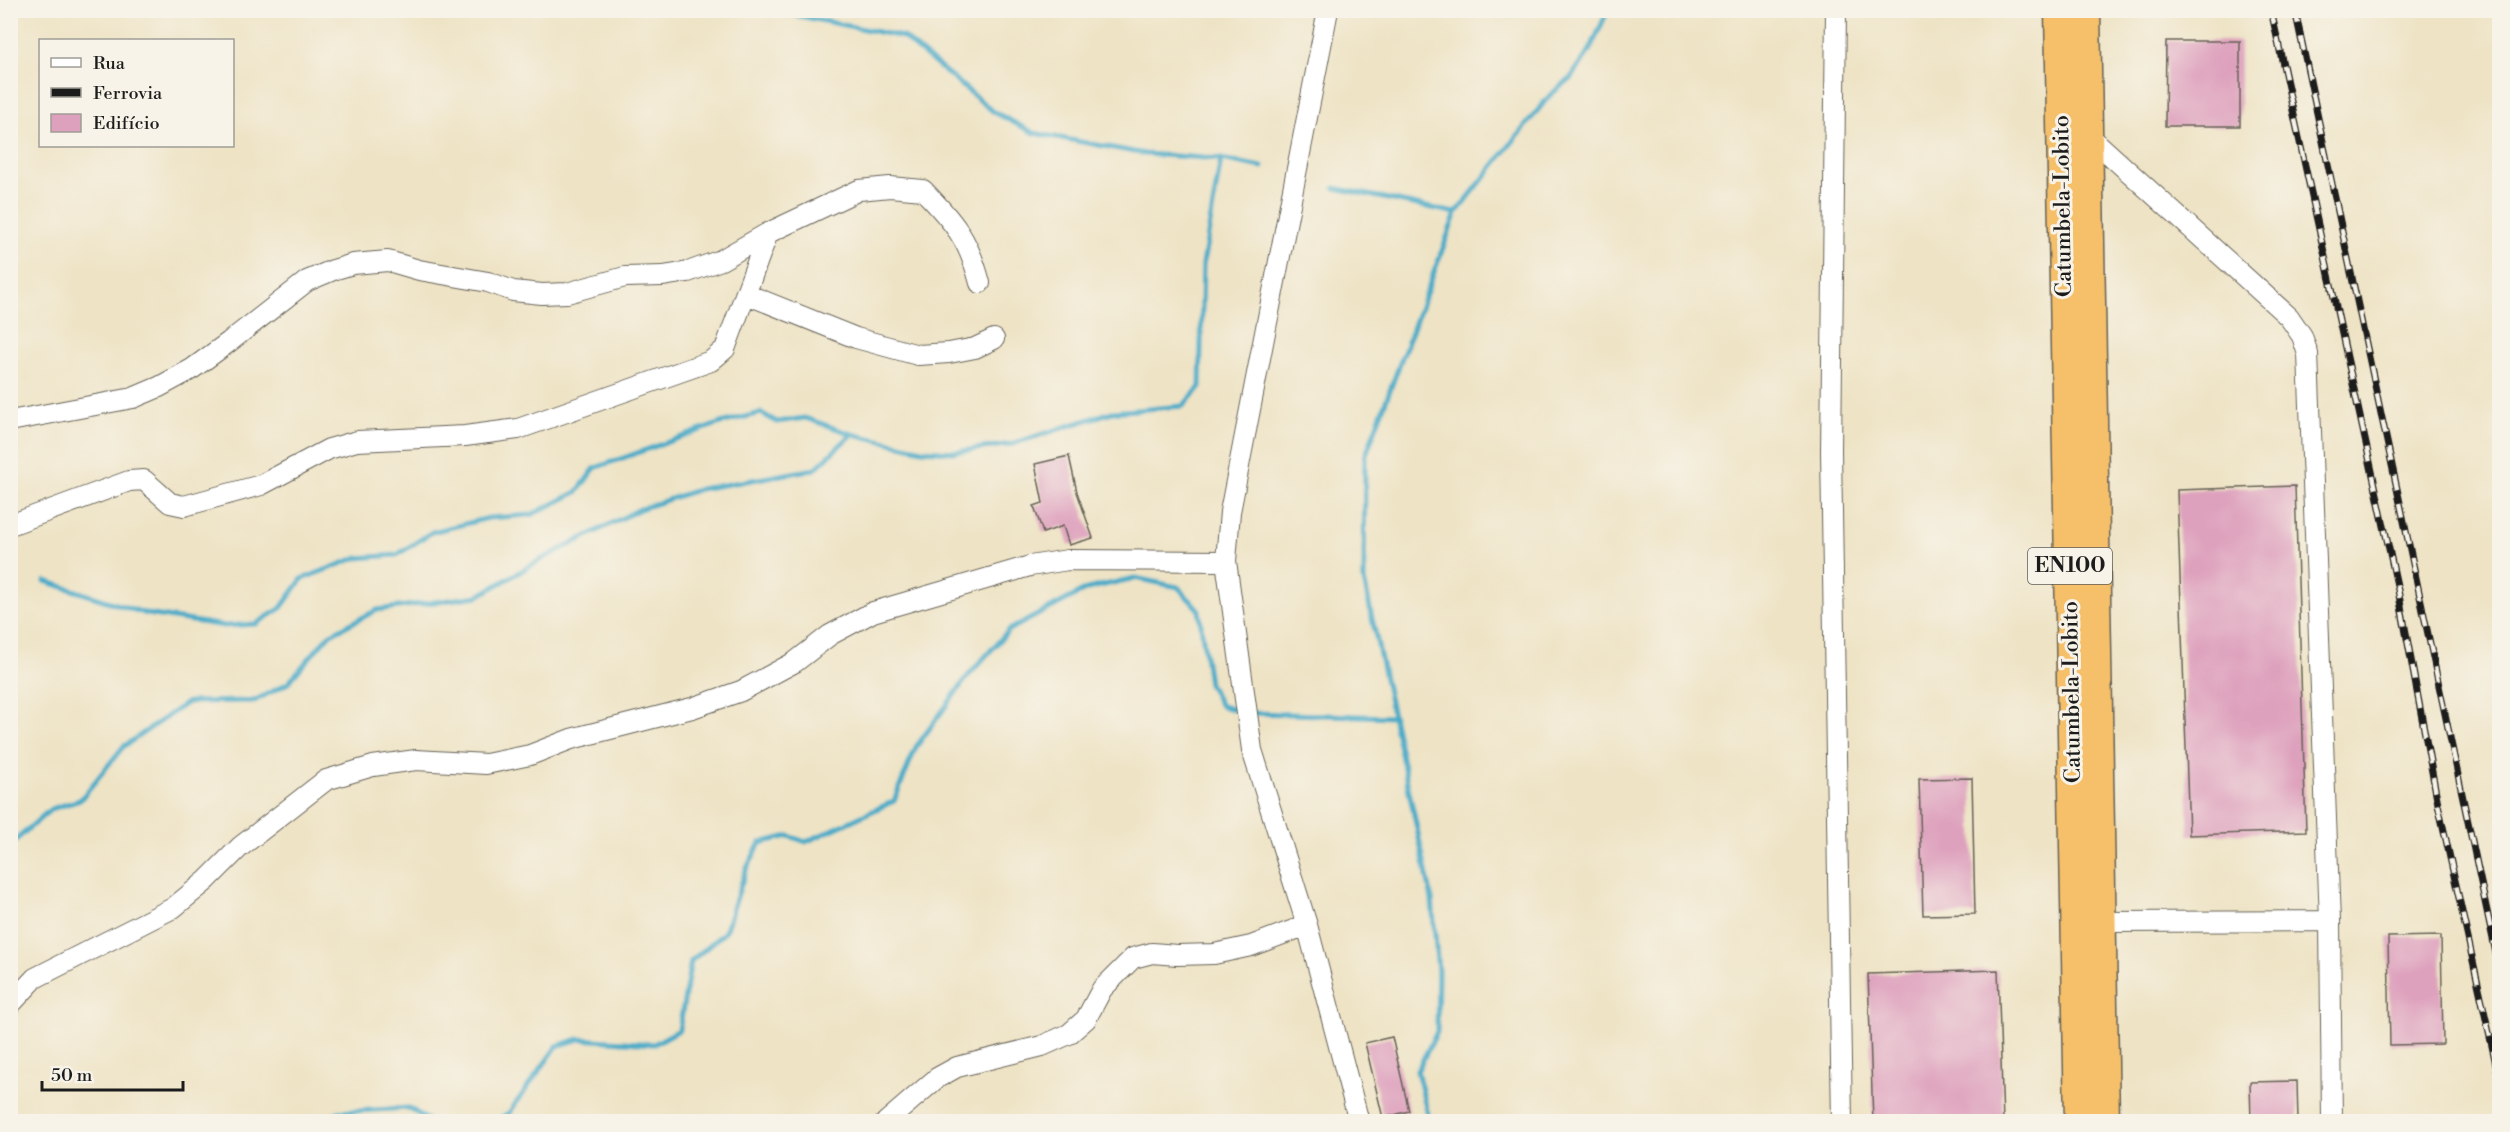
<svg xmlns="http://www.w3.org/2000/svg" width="2510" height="1132" font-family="'Libre Bodoni',serif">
  <rect width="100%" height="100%" fill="#f7f3e8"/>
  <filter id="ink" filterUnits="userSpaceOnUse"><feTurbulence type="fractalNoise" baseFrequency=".0167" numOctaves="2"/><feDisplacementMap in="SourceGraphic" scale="12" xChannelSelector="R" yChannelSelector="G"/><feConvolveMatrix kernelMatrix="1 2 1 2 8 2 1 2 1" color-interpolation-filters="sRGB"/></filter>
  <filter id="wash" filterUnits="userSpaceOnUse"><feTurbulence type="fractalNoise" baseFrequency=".008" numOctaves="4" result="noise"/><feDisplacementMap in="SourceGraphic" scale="24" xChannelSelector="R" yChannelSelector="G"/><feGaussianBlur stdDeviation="1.35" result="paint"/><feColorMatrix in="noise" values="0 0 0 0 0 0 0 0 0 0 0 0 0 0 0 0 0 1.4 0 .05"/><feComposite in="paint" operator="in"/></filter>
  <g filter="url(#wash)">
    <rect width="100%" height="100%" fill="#eee3c5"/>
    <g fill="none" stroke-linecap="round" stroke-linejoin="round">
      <path stroke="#49abc8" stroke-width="5" d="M682,10H694
        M770,10L903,37L994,112L1034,133L1145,154L1221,159L1262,167
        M1335,188L1456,213
        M45,581L147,614L225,626L256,624L281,608L302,579L356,558L397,555L432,532L489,518L531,515L577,492L595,468L721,423L761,413L777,422L805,418L852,434L922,450L954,452L1012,444L1112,412L1183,406L1200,387L1203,264L1221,159
        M1250,713L1394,717
        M10,845L51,809L80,800L123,747L188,702L254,701L288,683L329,635L377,610L478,596L542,559L640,509L700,489L815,469L852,434
        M322,1122L338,1112L409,1108L431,1122
        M494,1122L509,1113L557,1046L579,1039L654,1044L679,1030L691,961L725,932L746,870L760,843L789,836L806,842L894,801L916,747L968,676L1009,630L1087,589L1135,578L1178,587L1199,610L1209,684L1221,706L1241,711
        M1430,1122L1417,1071L1437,1032L1438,971L1432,899L1364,580L1365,457L1456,213L1550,95L1570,79L1590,50L1608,10"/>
    </g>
    <g id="blocks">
      <path fill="#dea1bd" d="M2166,41H2240V126H2165Z
        M1069,456L1077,492L1093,538L1069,545L1063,526L1043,533L1034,506L1043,503L1035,464Z
        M2295,486L2306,831L2189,835L2177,490Z
        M1972,778L1975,914L1923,915L1919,779Z
        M2441,936L2443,1044L2390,1045L2388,937Z
        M1998,970L2003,1122H1873L1868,974Z
        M1392,1037L1409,1111L1383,1118L1365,1043Z
        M2297,1081L2298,1122H2251L2250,1082Z"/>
    </g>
  </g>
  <g filter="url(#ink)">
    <use href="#blocks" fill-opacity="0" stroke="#666257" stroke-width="1.5"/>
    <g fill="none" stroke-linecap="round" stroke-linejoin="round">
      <defs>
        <path id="minor" d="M1328,10L1230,512L1226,561L1252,750L1307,925L1359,1122
          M1836,10L1831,451L1842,1122
          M2087,134L2289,317L2302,336L2308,354L2330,921L2332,1122
          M746,294L856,338L918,355L949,353L975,348L994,339
          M10,421L133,398L159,387L192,369L229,342L307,281L333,270L353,264L388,261L419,270L488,282L513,291L542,294L567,293L625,277L663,276L688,272L721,260L768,233L859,190L890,187L923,190C954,222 969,240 980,283
          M10,525L129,481L144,480L170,503L184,506L261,485L329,449L357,441L465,436L518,429L711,361L725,349L768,233
          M2101,922L2330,921
          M10,1005L35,978L173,908L206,881L240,847L326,780L373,766L416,760L486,764L530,755L571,739L692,708L741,691L795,662L830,635L873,612L1030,566L1068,560L1226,561
          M886,1122L937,1078L957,1067L1042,1046L1069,1034L1086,1019L1102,989L1133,958L1152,953L1177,955L1214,954L1251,946L1307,925"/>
        <path id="highway" d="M2060,10L2080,1122
          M2085,10L2104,1122"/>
      </defs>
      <use href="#minor" stroke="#666257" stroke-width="22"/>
      <use href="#highway" stroke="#666257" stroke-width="33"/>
      <use href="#minor" stroke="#fff" stroke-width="20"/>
      <use href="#highway" stroke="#f6c06b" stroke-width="30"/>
      <defs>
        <path id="rail" d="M2271,10L2398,590L2438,804L2500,1082
          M2295,10L2500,972"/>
      </defs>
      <use href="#rail" stroke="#1c1c1c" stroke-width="7"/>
      <use href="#rail" stroke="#f7f3e8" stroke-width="4.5" stroke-dasharray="14" stroke-linecap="butt"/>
    </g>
  </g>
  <g text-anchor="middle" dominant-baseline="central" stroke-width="6" stroke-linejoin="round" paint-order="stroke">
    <rect fill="#f7f3e8" stroke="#5e5c59" stroke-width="1.5" x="2028" y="548" width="84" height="36" rx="4.5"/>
    <g font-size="21" font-weight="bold" fill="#1c1c1c">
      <text x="2070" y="566">EN100</text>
    </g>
    <g font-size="22" fill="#1c1c1c" stroke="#f7f3e8">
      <text transform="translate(2063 206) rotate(-91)">Catumbela-Lobito</text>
      <text transform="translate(2072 692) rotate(-91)">Catumbela-Lobito</text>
    </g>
  </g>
  <rect width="2510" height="1132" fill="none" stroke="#f7f3e8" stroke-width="36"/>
  <rect x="39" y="39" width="195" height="108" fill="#f7f3e8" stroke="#9f9d96" stroke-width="1.5"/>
  <rect x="51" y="58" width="30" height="9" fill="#ffffff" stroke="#9f9d96" stroke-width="1.5"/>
  <text x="93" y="69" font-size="18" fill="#1c1c1c">Rua</text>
  <rect x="51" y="88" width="30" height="9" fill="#1c1c1c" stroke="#9f9d96" stroke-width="1.5"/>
  <text x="93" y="99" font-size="18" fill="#1c1c1c">Ferrovia</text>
  <rect x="51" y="114" width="30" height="18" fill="#dea1bd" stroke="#9f9d96" stroke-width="1.5"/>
  <text x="93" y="129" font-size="18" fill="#1c1c1c">Edifício</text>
  <path d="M42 1081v9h141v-9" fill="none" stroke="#1c1c1c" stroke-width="3"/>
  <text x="51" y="1081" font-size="18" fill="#1c1c1c" stroke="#f7f3e8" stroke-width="4.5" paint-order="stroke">50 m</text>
</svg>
